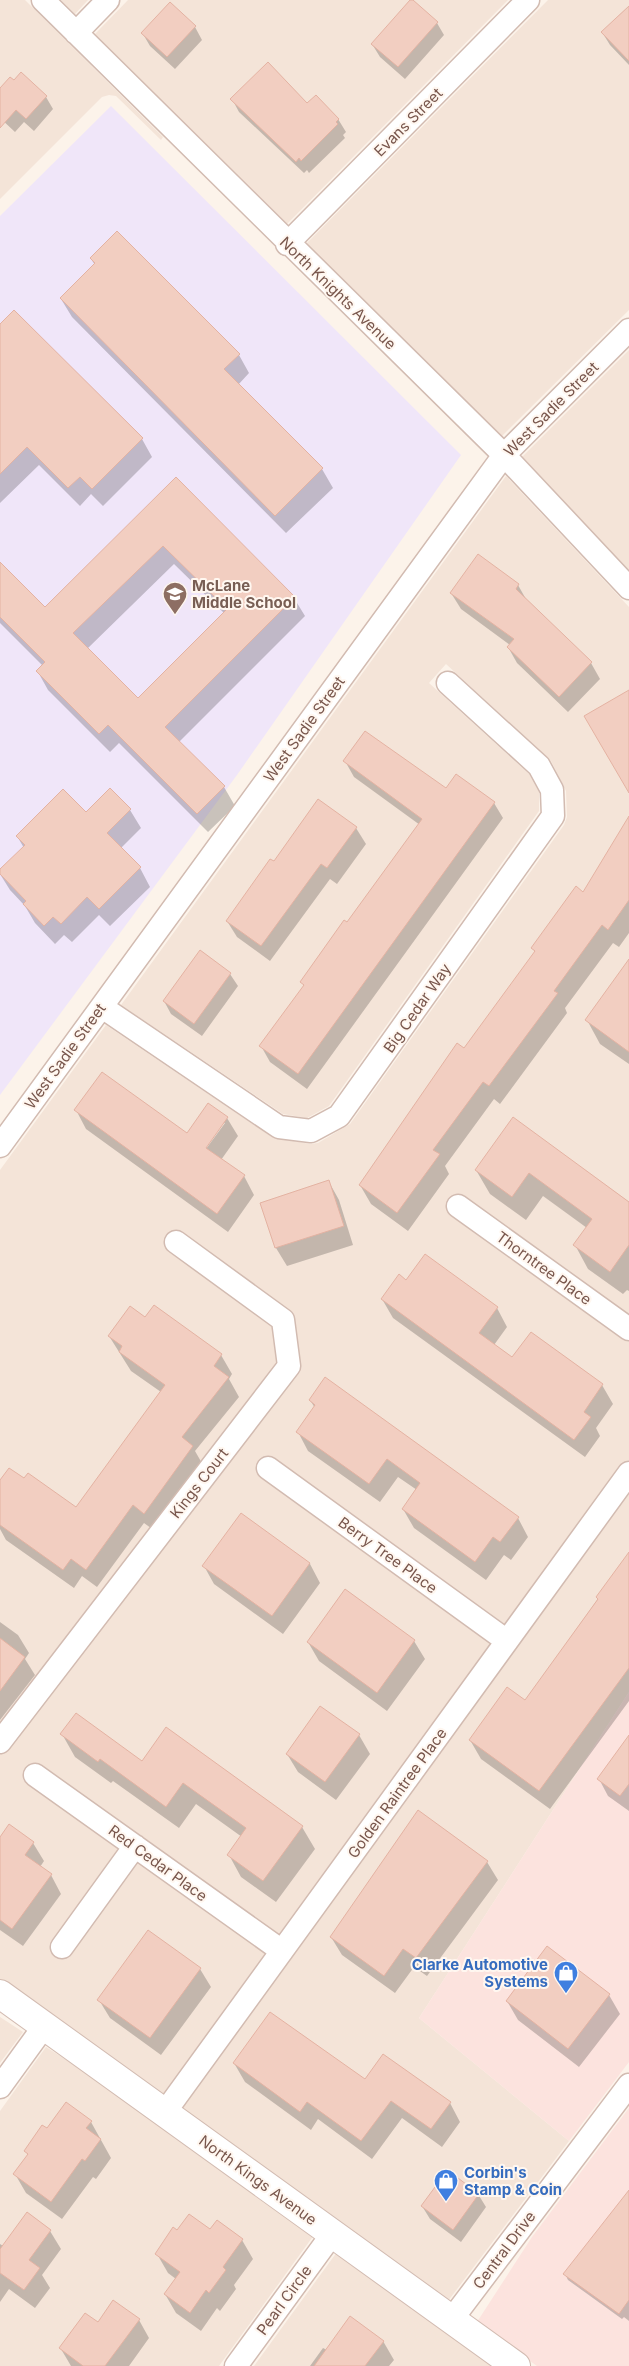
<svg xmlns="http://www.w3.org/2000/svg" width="629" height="2366" font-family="Inter,sans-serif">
  <rect width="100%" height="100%" fill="#fcf3ea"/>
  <path fill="#f4e4d8" d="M0,0H25L163,137L161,140L116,96L109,95L102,97L0,199Z
    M61,0H88L75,14Z
    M128,0H508L286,225L95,34Z
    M548,0H629V310L502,436L306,244Z
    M629,350V570L522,457Z
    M506,476L629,607V1692L419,2018L569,2141L448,2301L0,1980V1170L106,1025L272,1137L310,1144L318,1143L350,1124L564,825L567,817L566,791L551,761L446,664L429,683L529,774L539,792V811L329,1106L307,1118L283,1114L121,1005Z
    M0,2017L23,2032L0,2063Z
    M46,2047L113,2090L314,2235L219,2366H0V2111Z
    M337,2252L495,2366H254Z"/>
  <path fill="#fce3de" d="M629,1692V2062L569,2141L419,2018Z
    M629,2108V2366H537L477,2322L532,2237Z"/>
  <path fill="#f0e6f9" d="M111,106L461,455L237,775L0,1095V216Z"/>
  <path fill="#0003" fill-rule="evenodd" d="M629,6V65L610,45L602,32Z
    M437,23L444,35L405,79L380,57L372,44Z
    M195,27L202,40L175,69L150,46L143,34Z
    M0,97H46L53,109L34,131L24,122L15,132L0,118Z
    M232,99L307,105L338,119L346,132L343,135L345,138L309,173L307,170L304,173L239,112Z
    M91,259L239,355L249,373L238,385L322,469L333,488L286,533L72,317L61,299L95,265Z
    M0,325L142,439L152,457L103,506L91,494L80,506L39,465L0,503Z
    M176,479L294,598L305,616L179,742L224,787L235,806L208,832L119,743L110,752L48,690L38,672L43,666L0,623V564L45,609ZM174,564L224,613L138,700L87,649Z
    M518,585L527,601L591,663L600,679L568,712L517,663L508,647L510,645L461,609L451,593Z
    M345,761L494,803L503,818L307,1089L270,1062L261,1046L304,986L302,982L347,924L420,825L354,777Z
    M130,810L141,828L120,849L140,868L150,887L110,926L99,915L72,942L64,935L55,944L35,923L25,906L10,890L0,874V871L24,848L17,836Z
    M629,819V933L619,947L613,943L565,1008L567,1013L500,1104L494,1099L445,1166L449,1174L408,1231L371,1204L360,1185L465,1050L535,953L533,948L584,893Z
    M356,828L366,844L337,884L330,879L270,961L237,937L227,921L274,863Z
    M629,969V1064L600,1044L587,1020Z
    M230,974L238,986L202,1036L171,1014L164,1001Z
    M76,1110L187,1134L227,1118L238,1136L221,1160L244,1176L254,1195L228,1232L86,1129ZM222,1123H225L203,1153L201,1152Z
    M513,1119L629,1202V1291L627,1290L623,1294L588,1269L575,1245L587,1228L543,1196L526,1220L490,1194L476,1170Z
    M329,1182L339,1200L353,1245L287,1266L276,1248L262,1203Z
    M407,1281L497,1308L507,1327L494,1345L512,1359L531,1333L602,1385L613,1404L596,1428L600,1436L585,1457L393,1318L382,1299Z
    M154,1307L221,1355L232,1374L229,1379L239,1397L195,1451L203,1465L155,1531L144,1523L97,1587L82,1576L74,1588L6,1540L0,1529V1483L76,1509L161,1392L131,1371L109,1336L146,1318Z
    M310,1400L518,1518L528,1537L511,1560L504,1555L486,1580L414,1528L403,1509L417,1490L398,1477L380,1502L308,1451L298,1432L315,1408Z
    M241,1514L310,1564L320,1583L283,1634L214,1584L204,1566Z
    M629,1555V1701L550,1809L481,1759L470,1740L525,1702Z
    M0,1622L18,1635L29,1653L25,1659L35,1675L0,1720Z
    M414,1641L425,1659L387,1711L319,1661L308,1642Z
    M62,1734L142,1763L302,1827L315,1849L276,1902L241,1877L229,1855L242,1837L196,1804L179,1828L113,1781L111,1783L75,1757Z
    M359,1735L370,1754L336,1800L298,1772L287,1754Z
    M629,1737V1811L608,1796L599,1779Z
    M419,1812L487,1862L498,1880L427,1976L414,1967L395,1993L342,1955L331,1937Z
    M0,1839L33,1843L44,1861L40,1867L51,1875L61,1894L23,1946L0,1930Z
    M200,1969L211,1987L161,2055L110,2018L99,2000Z
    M609,1995L620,2014L579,2067L518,2020L507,2001Z
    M234,2063L365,2081L450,2103L460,2122L442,2147L402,2118L372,2159L318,2119L311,2130L245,2082Z
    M91,2122L111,2158L96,2179L93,2177L62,2219L26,2193L15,2174L28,2156L26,2151L47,2130Z
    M629,2191V2321L624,2317L622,2319L568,2280L565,2274Z
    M449,2192L478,2194L486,2207L461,2242L430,2219L422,2206Z
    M50,2231L61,2249L42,2275L50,2288L35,2308L9,2289L0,2302V2244L3,2246Z
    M211,2231L242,2240L253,2259L234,2285L236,2289L220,2311L217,2308L201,2331L176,2313L165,2294L176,2279L168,2273L157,2254L177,2232Z
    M139,2320L149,2338L129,2366H71L61,2349L98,2323Z
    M383,2341L394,2360L389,2366H310L323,2348L327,2350Z"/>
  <path fill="#f2cec1" stroke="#e4b2a2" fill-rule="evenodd" d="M410,0H413L438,22L398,67L371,44Z
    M170,2L196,26L167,57L141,33Z
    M629,6V61L601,32Z
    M268,62L307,103L316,95L339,119L336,122L338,124L301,161L299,158L296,162L230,99Z
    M21,72L47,96L26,119L16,110L0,128V88L10,77L14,80Z
    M117,231L240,354L224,369L323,468L275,516L60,298L95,263L90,258Z
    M14,310L143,438L92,489L80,477L68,488L27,447L0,474V324Z
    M176,477L295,597L165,727L225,786L197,814L108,725L99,734L36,671L45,662L0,617V562L45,607ZM163,546L227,609L138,698L73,633Z
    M478,554L519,584L516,589L592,662L559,697L507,647L514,639L450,593Z
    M629,690V793L584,716Z
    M365,731L446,788L456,774L495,802L298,1074L259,1046L304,985L300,982L344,920L347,922L422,819L343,761Z
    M110,788L131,809L107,833L141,867L99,909L87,897L61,924L53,917L44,926L23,904L26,901L0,874V869L25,845L16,836L63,789L86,812Z
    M318,799L357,827L327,868L321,864L261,946L226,921L270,859L274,861Z
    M629,816V900L608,930L602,925L554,991L558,993L489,1086L483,1082L433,1150L440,1154L397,1213L359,1185L457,1043L464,1048L535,951L531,948L576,886L583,892Z
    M200,950L231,973L194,1024L163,1001Z
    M629,959V1052L585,1020Z
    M102,1072L187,1133L208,1103L228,1117L206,1148L245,1175L217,1214L74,1110Z
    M513,1117L629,1202V1245L610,1272L573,1245L592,1219L529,1173L512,1197L475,1170Z
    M329,1180L344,1226L275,1248L260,1203Z
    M425,1254L498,1307L479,1333L512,1357L531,1332L603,1384L584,1412L591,1417L574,1440L381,1299L399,1274L406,1280Z
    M154,1305L222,1354L214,1366L229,1377L182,1437L193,1446L144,1514L133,1505L86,1570L71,1559L63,1570L0,1525V1480L9,1468L24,1478L28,1473L76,1507L165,1385L119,1352L122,1346L108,1336L130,1306L145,1317Z
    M325,1377L519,1517L500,1542L493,1537L475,1562L402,1509L420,1483L387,1459L369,1484L296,1432L315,1405L309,1400Z
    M241,1513L310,1563L272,1616L202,1566Z
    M629,1552V1668L539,1791L469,1740L507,1687L525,1700L598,1599L596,1597Z
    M345,1589L415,1640L377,1693L307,1642Z
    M0,1638L25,1657L0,1691Z
    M320,1706L360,1734L325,1782L286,1754Z
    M76,1713L142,1761L166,1727L303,1826L263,1881L227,1855L246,1828L183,1783L166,1807L100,1759L98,1762L60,1734Z
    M629,1735V1784L620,1796L597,1779Z
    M418,1810L488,1861L416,1958L403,1949L384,1976L330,1937Z
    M9,1824L34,1842L25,1855L52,1874L12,1929L0,1920V1837Z
    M148,1930L201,1968L150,2038L97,2000Z
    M547,1946L610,1994L568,2049L506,2001Z
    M270,2012L365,2079L383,2054L451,2102L431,2129L391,2101L361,2141L307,2102L300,2112L233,2063Z
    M66,2102L92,2121L86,2128L101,2139L85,2161L82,2159L51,2202L13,2174L28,2154L24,2151L42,2125L47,2128Z
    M458,2178L479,2194L453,2230L421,2206L438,2183L448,2191Z
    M629,2190V2300L619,2314L563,2274Z
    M27,2212L51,2230L29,2260L40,2268L24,2290L0,2273V2249Z
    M189,2214L210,2229L217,2220L243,2239L223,2267L226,2270L209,2293L206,2290L190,2313L164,2294L180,2272L155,2254L173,2227L177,2230Z
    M113,2300L140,2319L105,2366H83L59,2348L85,2313L98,2322Z
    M350,2316L384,2341L365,2366H314Z"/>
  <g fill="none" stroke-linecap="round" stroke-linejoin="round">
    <defs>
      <path id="minor" d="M43,0L504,455L629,588
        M76,33L108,0
        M287,244L528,0
        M102,1007L279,1127L311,1131L339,1116L553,816L552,790L539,766L448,683
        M0,1146L504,455L629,330
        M458,1206L629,1329
        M268,1468L507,1641
        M0,1742L289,1366L283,1320L176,1242
        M35,1775L282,1951
        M62,1947L135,1846
        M0,2087L45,2025
        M165,2112L629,1473
        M452,2319L629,2085
        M236,2366L333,2233"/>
      <path id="tertiary" d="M0,1994L516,2366"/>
    </defs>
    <use href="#minor" stroke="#d2bbb1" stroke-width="25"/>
    <use href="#tertiary" stroke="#d2bbb1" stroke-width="30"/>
    <use href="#minor" stroke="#fff" stroke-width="22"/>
    <use href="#tertiary" stroke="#fff" stroke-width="28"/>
  </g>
  <defs>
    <symbol id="school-pin" viewBox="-11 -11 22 30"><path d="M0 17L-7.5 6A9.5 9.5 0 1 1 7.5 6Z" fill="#8d6e63" stroke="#fff7f0"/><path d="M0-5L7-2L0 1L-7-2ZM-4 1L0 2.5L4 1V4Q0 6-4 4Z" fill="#fff"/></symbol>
    <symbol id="shop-pin" viewBox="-11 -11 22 30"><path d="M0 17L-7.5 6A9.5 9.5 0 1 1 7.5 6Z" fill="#3f7fe0" stroke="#fff7f0"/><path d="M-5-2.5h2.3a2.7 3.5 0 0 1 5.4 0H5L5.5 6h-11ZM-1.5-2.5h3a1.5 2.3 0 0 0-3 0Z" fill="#fff"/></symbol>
  </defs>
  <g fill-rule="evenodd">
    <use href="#school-pin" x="161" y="580" width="28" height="38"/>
    <use href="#shop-pin" x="552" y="1959" width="28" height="38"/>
    <use href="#shop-pin" x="432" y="2167" width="28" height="38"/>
  </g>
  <g text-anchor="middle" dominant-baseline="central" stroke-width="4" stroke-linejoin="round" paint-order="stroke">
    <g font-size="15" fill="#78564c" stroke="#fff7f0">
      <text transform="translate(408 122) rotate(-45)">Evans Street</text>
      <text transform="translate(338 293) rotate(44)">North Knights Avenue</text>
      <text transform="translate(551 409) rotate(-45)">West Sadie Street</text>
      <text transform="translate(304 729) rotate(-54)">West Sadie Street</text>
      <text transform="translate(417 1008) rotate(-55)">Big Cedar Way</text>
      <text transform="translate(65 1056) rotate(-54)">West Sadie Street</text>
      <text transform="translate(544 1268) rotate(36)">Thorntree Place</text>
      <text transform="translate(199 1483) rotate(-52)">Kings Court</text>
      <text transform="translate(388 1555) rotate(36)">Berry Tree Place</text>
      <text transform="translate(397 1793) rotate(-54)">Golden Raintree Place</text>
      <text transform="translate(158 1863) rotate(36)">Red Cedar Place</text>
      <text transform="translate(258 2180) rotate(36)">North Kings Avenue</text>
      <text transform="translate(504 2250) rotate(-53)">Central Drive</text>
      <text transform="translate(284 2300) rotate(-54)">Pearl Circle</text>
    </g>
    <g font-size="15" font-weight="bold" fill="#785e54" stroke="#fff7f0" text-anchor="start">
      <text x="192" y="585">McLane<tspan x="192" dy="17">Middle School</tspan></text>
    </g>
    <g font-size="15" font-weight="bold" fill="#366cbe" stroke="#fff7f0" text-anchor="end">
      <text x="548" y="1964">Clarke Automotive<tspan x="548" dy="17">Systems</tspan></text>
      <text x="464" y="2172" text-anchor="start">Corbin's<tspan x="464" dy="17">Stamp &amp; Coin</tspan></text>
    </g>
  </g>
</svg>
